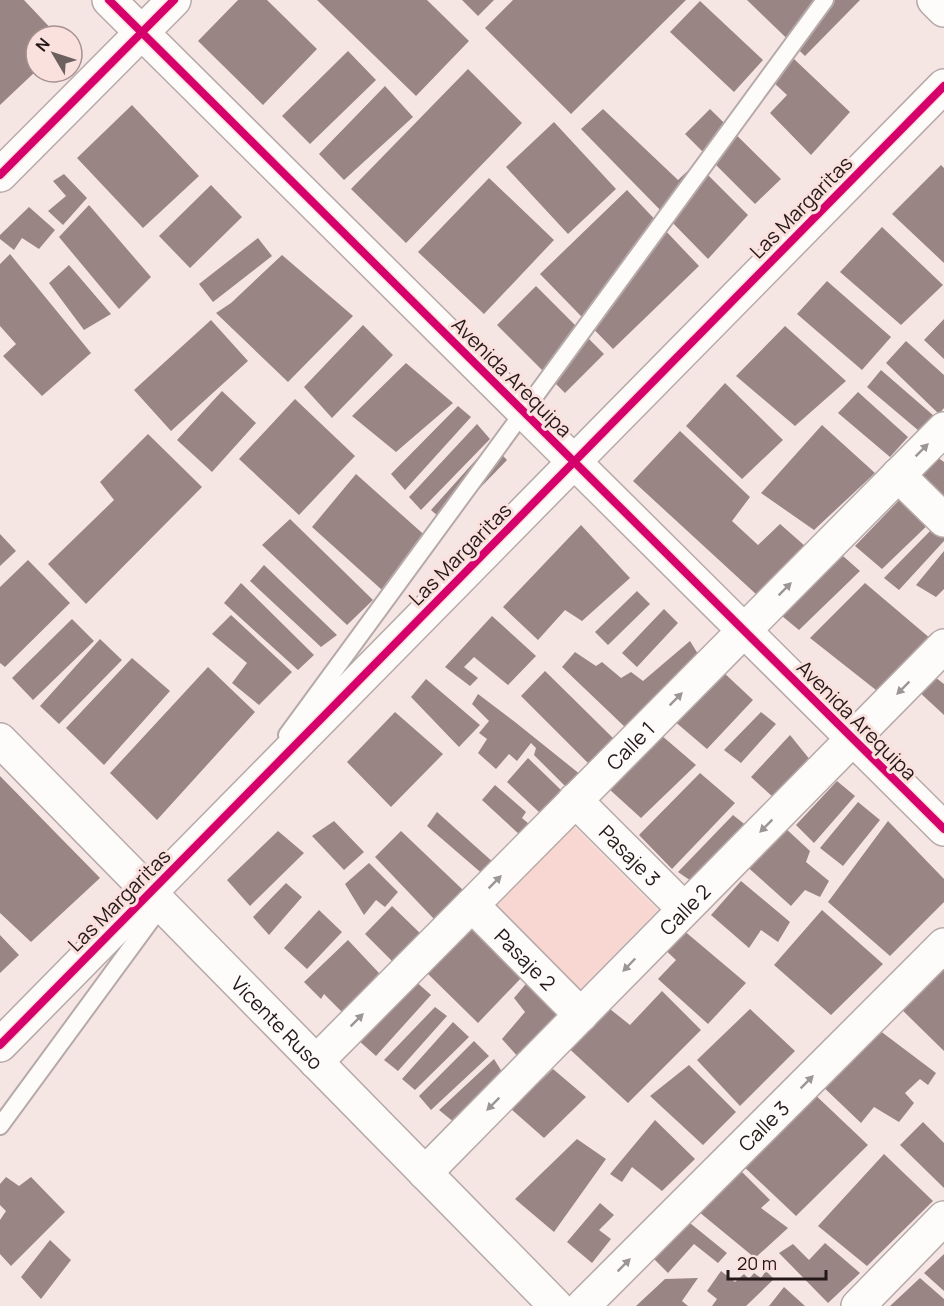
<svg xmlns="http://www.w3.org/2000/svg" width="944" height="1306" font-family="Manrope,sans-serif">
  <rect width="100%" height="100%" fill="#f5e6e4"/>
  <path fill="#f8d7d3" d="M573,825L658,910L575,995L490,905Z"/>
  <path fill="#998684" d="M0,0H24L58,36H36V71L0,105Z
    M238,0H267L317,49L263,105L198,41Z
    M317,0H427L469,41L416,96Z
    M462,0H494L478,16Z
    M513,0H686L571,114L485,28Z
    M747,0H860L805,56Z
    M700,1L763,60L734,92L670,32Z
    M348,51L376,80L310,144L282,116Z
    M794,59L850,112L811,155L770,113L787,95L773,82Z
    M468,69L522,123L406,243L351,189Z
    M385,86L413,117L344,180L319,154Z
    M132,105L199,176L143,228L77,158Z
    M603,109L678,180L696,163L748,215L708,259L581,129Z
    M710,109L781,179L755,204L685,134Z
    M554,122L616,189L568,234L506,167Z
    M941,165L944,168V263L892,214Z
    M64,174L87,198L63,225L48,211L66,196L53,181Z
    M489,178L554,240L484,314L418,252Z
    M211,185L242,217L190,268L159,236Z
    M627,190L699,266L613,349L540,274Z
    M89,205L151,277L119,309L59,237Z
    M29,207L55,230L39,249L22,238L14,250L0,239V235Z
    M882,227L943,285L901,325L840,272Z
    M258,238L272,256L213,302L199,284Z
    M10,254L91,353L42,396L3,356L16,344L0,326V264Z
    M282,255L353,316L288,382L216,313L231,303Z
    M69,265L111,314L84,330L49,283Z
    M827,281L891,337L862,370L797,314Z
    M536,286L604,354L565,393L497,325Z
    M944,319V359L924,340Z
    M211,320L248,361L171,431L134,390Z
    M363,325L393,355L332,418L304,387Z
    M785,326L846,381L795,426L736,376Z
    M906,341L944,375V408L939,414L886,363Z
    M406,363L453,403L396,452L352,416Z
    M881,370L934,416L919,431L867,387Z
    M725,383L783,440L742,479L686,426Z
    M222,391L256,423L212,472L177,440Z
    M858,392L908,437L890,457L838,413Z
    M295,399L355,456L299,515L239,459Z
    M458,406L471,417L405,490L391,474Z
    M477,424L490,439L421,510L409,497Z
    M822,425L875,473L814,530L761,493Z
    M680,431L750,497L732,521L758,545L780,524L805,546L757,595L633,481Z
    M148,434L202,487L86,604L48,564L114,500L100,482Z
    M491,443L507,460L446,523L431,510Z
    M937,457L944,462V497L919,476Z
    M356,474L430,540L382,590L312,527Z
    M907,492L934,519L882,569L855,546Z
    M290,519L373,600L347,625L262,545Z
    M581,525L630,578L582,621L565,610L538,640L503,607Z
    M934,527L944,538V541L899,590L884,578Z
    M0,534L16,551L0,566Z
    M944,551V589L936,597L916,585Z
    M843,556L860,571L799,630L782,616Z
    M28,560L70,603L5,667L0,663V587Z
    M264,565L337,635L321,647L250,581Z
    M241,583L314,655L298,670L224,603Z
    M865,583L931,639L881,694L810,638Z
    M637,591L650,604L608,645L595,632Z
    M664,609L678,623L637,667L622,653Z
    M231,615L292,672L259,705L232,683L247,663L212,634Z
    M492,616L536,656L508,685L474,657L464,667L478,678L470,686L445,667Z
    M72,619L94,641L33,700L12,678Z
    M100,639L122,660L59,724L40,706Z
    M690,641L698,654L626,728L562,667L575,652L596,666L602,662L621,678L631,672L643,681Z
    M132,658L170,691L104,765L66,728Z
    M208,667L255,712L157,820L110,773Z
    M545,671L614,739L589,764L521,696Z
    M722,671L753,700L707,749L673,720Z
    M931,674L944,684V715L917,690Z
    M426,679L480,725L459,747L411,697Z
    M478,694L515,722L581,775L567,788L534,755L536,748L531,743L517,761L509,754L496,769L478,753L487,739L479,733L489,721L472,704Z
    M395,712L443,754L391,807L347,762Z
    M761,712L776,724L741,763L724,750Z
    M661,735L696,765L641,818L609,789Z
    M790,735L811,761L775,799L751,777Z
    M528,758L562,791L539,812L507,782Z
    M700,773L735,803L672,869L639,835Z
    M0,776L100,878L31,942L0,913Z
    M837,781L855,796L814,843L796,825Z
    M495,785L526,812L522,818L529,824L520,835L482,800Z
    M858,802L880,820L843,866L820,848Z
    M437,812L494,863L485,876L427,826Z
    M733,815L748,827L694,883L678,872Z
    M334,821L364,852L344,870L312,836Z
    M888,821L944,879V902L890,956L828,902Z
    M783,826L810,851L806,862L829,881L820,897L805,890L791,906L744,864Z
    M278,831L304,853L250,906L227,880Z
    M401,831L463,890L434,919L375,857Z
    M369,863L398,892L385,907L376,900L364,915L345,884Z
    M741,881L790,922L778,942L761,930L749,948L711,915Z
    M286,883L302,897L269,935L253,917Z
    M392,906L422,935L394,963L365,934Z
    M319,910L342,932L307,969L284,948Z
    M822,910L883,964L831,1015L774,965Z
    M472,923L523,976L478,1023L427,973Z
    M682,929L746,983L708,1024L658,979L676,960L661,946Z
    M0,935L19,955L0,973Z
    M348,940L379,973L343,1013L324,994L321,999L304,982Z
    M944,950V1051L893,1001Z
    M413,979L431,995L376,1056L358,1040Z
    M530,979L565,1013L520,1059L502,1039L525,1012L514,998Z
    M662,991L701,1030L628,1103L563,1043L605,1005L630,1025Z
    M435,1007L447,1016L398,1071L384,1060Z
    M750,1009L795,1051L740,1106L697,1060Z
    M453,1022L469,1037L415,1090L402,1079Z
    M871,1024L936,1073L928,1085L920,1079L905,1093L914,1103L899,1122L874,1107L861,1123L817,1081Z
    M474,1041L489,1056L431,1110L419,1096Z
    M494,1059L504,1075L455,1123L439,1110Z
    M689,1065L736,1112L703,1145L650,1096Z
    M553,1069L586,1097L544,1138L511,1109Z
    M809,1089L868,1145L796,1216L740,1163Z
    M655,1120L695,1159L662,1191L632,1167L622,1182L610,1174Z
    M923,1122L944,1143V1188L900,1145Z
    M577,1139L606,1159L554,1232L515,1199Z
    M884,1154L933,1201L867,1266L818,1226Z
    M738,1168L770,1200L761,1208L788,1228L755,1258L693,1207Z
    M6,1177L19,1186L31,1177L65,1212L11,1266L0,1254V1220L6,1211L0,1205V1184Z
    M600,1203L614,1215L599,1230L611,1239L592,1263L567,1242Z
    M685,1219L727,1253L718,1263L694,1244L668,1273L650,1255Z
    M50,1240L71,1260L41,1299L21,1277Z
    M825,1243L860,1273L828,1303L779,1253L793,1244L809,1260Z
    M944,1254V1291L924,1273Z
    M721,1271L735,1282L744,1274L749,1279L754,1273L761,1278L766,1271L774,1279L746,1306H712L717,1299L707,1291Z
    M698,1278L682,1301L688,1306H636L665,1279Z
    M920,1278L944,1299V1306H890Z
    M784,1287L805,1306H769Z"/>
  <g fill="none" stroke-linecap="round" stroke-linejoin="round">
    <defs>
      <path id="service" d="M287,735L825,0
        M0,1126L165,901"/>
      <g id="minor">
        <path d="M898,475L944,520"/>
        <path id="s1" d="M0,740L556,1306"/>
        <path id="s2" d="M575,800L684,909"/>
        <path id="s3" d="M472,905L581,1015"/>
        <path d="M0,1045L944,86"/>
        <path id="s4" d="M316,1062L944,429"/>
        <path id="s5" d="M425,1173L944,646"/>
        <path id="s6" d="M583,1306L944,945"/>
        <path d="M858,1306L944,1218"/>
      </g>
      <path id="tertiary" d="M109,0L944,829
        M934,0L944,10"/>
      <path id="secondary" d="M0,175L174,0"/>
    </defs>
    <use href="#service" stroke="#b6aaa8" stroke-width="20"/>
    <use href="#minor" stroke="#b6aaa8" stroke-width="36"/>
    <use href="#tertiary" stroke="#b6aaa8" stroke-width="36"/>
    <use href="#secondary" stroke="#b6aaa8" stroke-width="36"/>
    <use href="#service" stroke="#fefbfb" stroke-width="16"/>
    <use href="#minor" stroke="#fefbfb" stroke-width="33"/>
    <use href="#tertiary" stroke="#fefbfb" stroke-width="33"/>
    <use href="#secondary" stroke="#fefbfb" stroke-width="33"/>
    <defs>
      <path id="cycleway" d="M109,0L944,829
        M0,175L174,0
        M0,1045L944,86"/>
    </defs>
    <use href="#cycleway" stroke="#fbe1de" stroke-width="11"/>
    <use href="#cycleway" stroke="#d6006c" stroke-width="8"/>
  </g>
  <defs><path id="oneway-solid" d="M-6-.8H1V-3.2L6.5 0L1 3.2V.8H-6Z" transform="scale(1.5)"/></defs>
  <g fill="#9c9595">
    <use href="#oneway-solid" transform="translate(922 450) rotate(-45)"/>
    <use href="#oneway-solid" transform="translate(785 589) rotate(-45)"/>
    <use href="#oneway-solid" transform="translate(903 688) rotate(135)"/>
    <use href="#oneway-solid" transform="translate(676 699) rotate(-45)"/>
    <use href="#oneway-solid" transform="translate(766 826) rotate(135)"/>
    <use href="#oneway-solid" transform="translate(495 882) rotate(-45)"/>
    <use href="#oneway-solid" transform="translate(629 965) rotate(134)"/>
    <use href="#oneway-solid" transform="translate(357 1020) rotate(-45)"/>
    <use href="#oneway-solid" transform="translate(807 1082) rotate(-45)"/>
    <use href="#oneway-solid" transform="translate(493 1104) rotate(135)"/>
    <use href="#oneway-solid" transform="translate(624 1265) rotate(-45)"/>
  </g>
  <g text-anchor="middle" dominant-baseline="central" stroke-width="6" stroke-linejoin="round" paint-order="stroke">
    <g font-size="20" fill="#241918" stroke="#fbe1de">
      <text transform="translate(801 207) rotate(-45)">Las Margaritas</text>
      <text transform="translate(512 377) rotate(45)">Avenida Arequipa</text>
      <text transform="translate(460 554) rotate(-45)">Las Margaritas</text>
      <text transform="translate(857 720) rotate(45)">Avenida Arequipa</text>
      <text stroke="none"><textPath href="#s4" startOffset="446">Calle 1</textPath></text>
      <text stroke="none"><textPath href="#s2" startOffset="78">Pasaje 3</textPath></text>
      <text transform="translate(119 900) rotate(-45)">Las Margaritas</text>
      <text stroke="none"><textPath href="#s5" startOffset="370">Calle 2</textPath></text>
      <text stroke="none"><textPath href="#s3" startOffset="76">Pasaje 2</textPath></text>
      <text stroke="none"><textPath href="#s1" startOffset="396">Vicente Ruso</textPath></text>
      <text stroke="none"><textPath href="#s6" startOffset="255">Calle 3</textPath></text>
    </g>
  </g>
  <g transform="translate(54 54) rotate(309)"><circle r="28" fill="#fbe1de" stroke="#a5918f" stroke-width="1.5"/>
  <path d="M0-4.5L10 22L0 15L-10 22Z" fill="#6d615f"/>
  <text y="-9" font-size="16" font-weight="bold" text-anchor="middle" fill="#241918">N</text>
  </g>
  <path d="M728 1270v9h98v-9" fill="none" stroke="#241918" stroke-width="3"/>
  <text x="737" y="1270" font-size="18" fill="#241918" stroke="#fbe1de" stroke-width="4.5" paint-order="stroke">20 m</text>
</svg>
